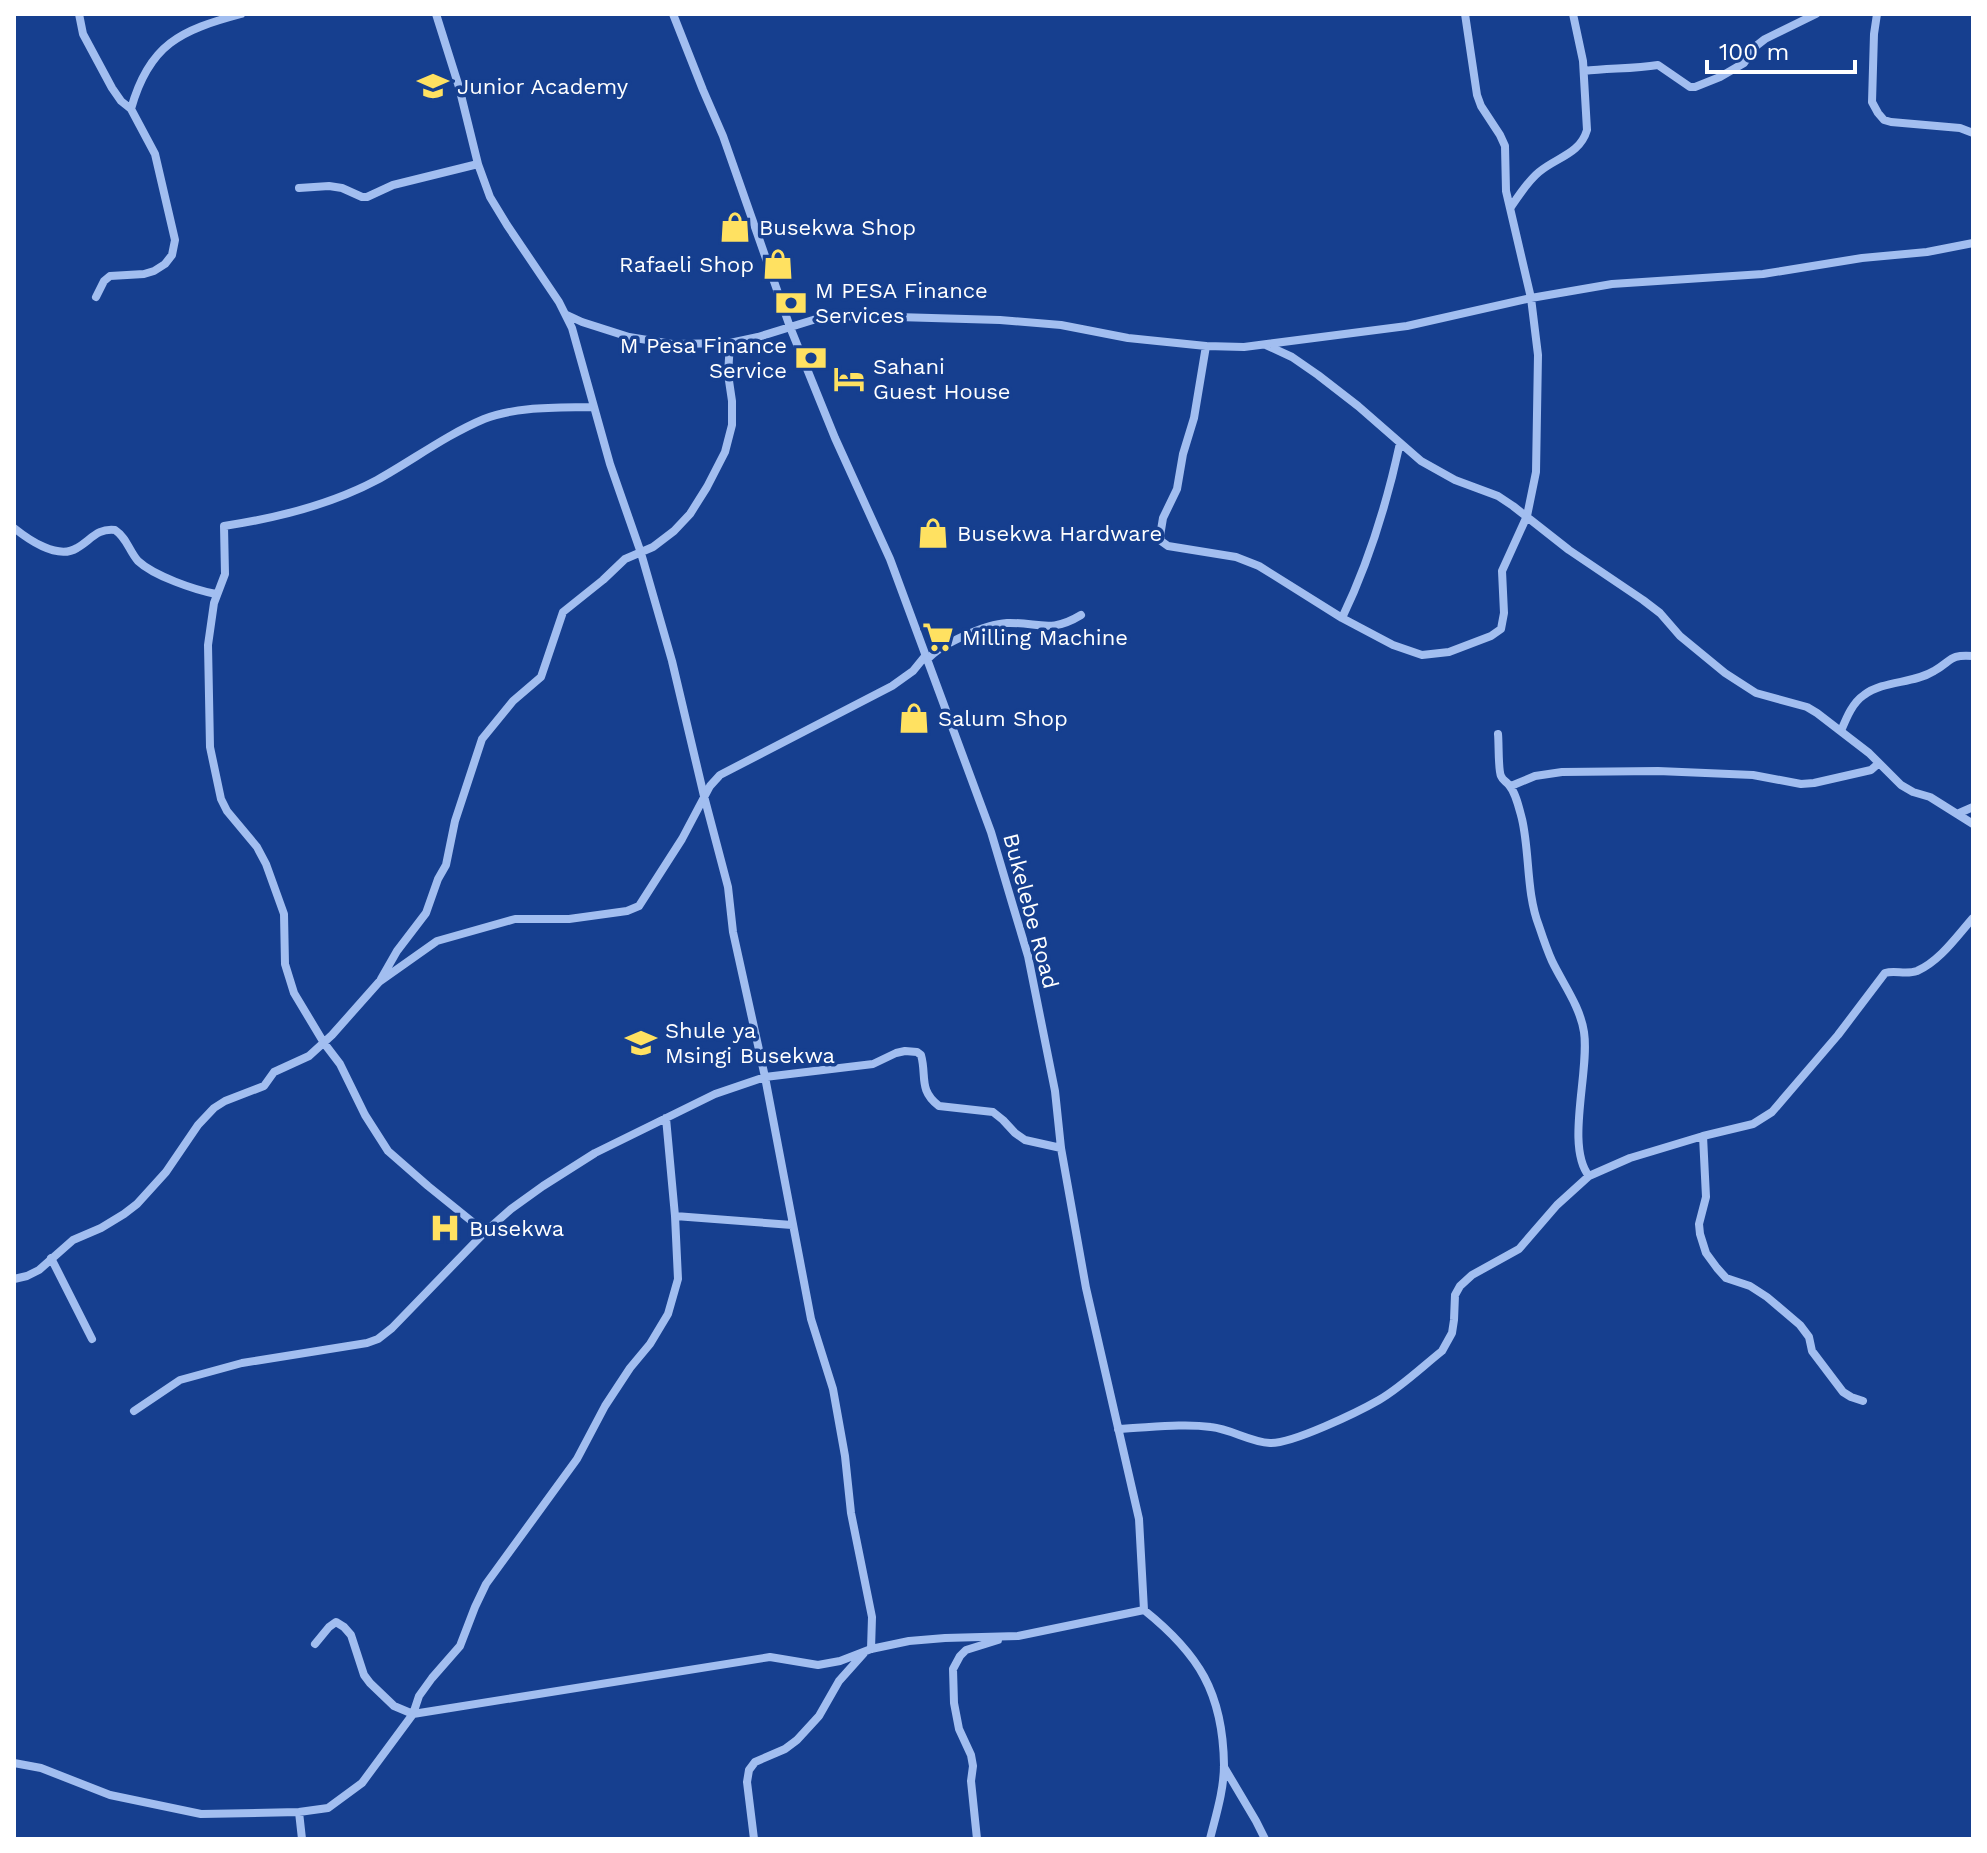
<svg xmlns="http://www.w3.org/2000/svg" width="1987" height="1853" font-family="'Work Sans',sans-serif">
  <rect width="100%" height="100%" fill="#163f8f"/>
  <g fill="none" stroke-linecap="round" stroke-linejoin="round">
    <path stroke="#a2bef0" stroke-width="8" d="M79,14L83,34L112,88L121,101L131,109L155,154L175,240L172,255L165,264L154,271L144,274L110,276L104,281L96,297
      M436,14L459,87L478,164L490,197L507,225L559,302L572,328L610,464L641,553L672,661L704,796L728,887L733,932L765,1077L811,1319L833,1389L845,1456L851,1513L872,1617L871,1649
      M673,14L703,90L723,136L790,327L835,438L890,559L991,832L1013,906L1028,956L1055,1091L1061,1148L1086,1288L1139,1519L1144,1610C1199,1654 1223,1693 1224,1765C1224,1790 1216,1815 1210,1839
      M1877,14L1874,34L1872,102L1878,113L1884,120L1891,122L1960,128L1973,133
      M1584,71C1609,68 1633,69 1658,65L1690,87H1695L1720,77L1744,63L1756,46L1765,39L1816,14
      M131,109C149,44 181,30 241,14
      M299,188L329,186L342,188L362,197H367L393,185L478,164
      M1511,207C1519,195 1528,181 1539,172C1557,157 1580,154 1587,130L1583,61L1573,14
      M567,315L582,322L629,337L672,344L730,343L758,337L813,320L828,317L863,316L1000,320L1061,325L1128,338L1206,346L1244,347L1407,326L1531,298L1612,284L1763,274L1862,258L1927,252L1973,243
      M1266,345L1292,357L1318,375L1358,406L1421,461L1455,480L1498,496L1513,506L1569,550L1643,600L1660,613L1680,636L1725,673L1756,693L1807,707L1817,713L1869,753L1901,785L1913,792L1930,797L1973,824
      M1206,346L1194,418L1183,454L1177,489L1163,518L1160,536L1161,541L1168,546L1236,557L1259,566L1342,618L1393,645L1422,655L1449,652L1491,636L1501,629L1504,613L1502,571L1527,516L1536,472L1538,355L1531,298L1506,191L1505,146L1500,135L1481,106L1477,95L1465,14
      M14,528C29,540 58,560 77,548C91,540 97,528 115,530C127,538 129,551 138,561C154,576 195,590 216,594
      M1342,618C1369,562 1387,503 1400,443
      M927,660C940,644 986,624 1007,623C1039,622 1050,634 1081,615
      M1841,731C1846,719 1852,703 1864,695C1884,680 1913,684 1934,671C1952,661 1949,654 1973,656
      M1498,734C1499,743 1498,770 1501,776C1503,781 1506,781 1509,785C1516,793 1519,808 1522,819C1530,854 1526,892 1539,926C1543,938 1547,950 1552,961C1563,984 1580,1006 1584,1032C1590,1071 1565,1146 1589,1176
      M1511,786L1535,776L1562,772L1658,771L1753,775L1801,784L1814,783L1871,770L1879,763
      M1957,814L1973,807
      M381,979L397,951L426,913L438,879L446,865L455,821L482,739L513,701L541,677L563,612L603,580L625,559L653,547L674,531L690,514L707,487L725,452L732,425V401L728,374L730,343
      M1703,1136L1706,1197L1699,1224L1700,1234L1706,1253L1717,1268L1726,1278L1750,1286L1767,1297L1800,1325L1809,1337L1812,1351L1843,1392L1851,1397L1863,1401
      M675,1216L792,1225
      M485,1232L428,1186L388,1151L365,1115L340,1064L324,1043L294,993L285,964L284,914L266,864L257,847L227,811L221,799L210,747L208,645L214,603L225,574L224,526C277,518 330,505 377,480C413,460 446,435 484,419C517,406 559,408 594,407
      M51,1258L92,1339
      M14,1279L27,1276L39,1270L73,1240L101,1228L124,1214L137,1204L166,1172L198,1125L214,1108L225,1101L264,1086L274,1072L309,1056L332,1035L379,982L437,941L515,919H569L627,911L639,906L682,839L710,786L720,775L892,686L913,671L926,655
      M134,1411L180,1380L242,1363L367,1343L378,1339L392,1328L485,1232L511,1209L543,1186L595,1153L715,1094L765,1077L873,1064L896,1053L905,1051L917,1052L921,1055C927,1076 918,1090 939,1106L993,1112L1003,1120L1015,1133L1025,1140L1061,1148
      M1118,1429C1148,1428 1181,1423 1211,1427C1231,1429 1250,1442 1270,1443C1292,1444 1358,1412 1379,1400C1400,1388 1422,1367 1442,1351L1452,1333L1454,1320L1455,1295L1460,1286L1472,1275L1519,1249L1557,1205L1589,1176L1630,1158L1703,1136L1753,1124L1772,1112L1838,1035L1885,973C1895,970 1906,975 1917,971C1940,961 1957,936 1973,918
      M315,1644L329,1627L336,1622L344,1627L351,1635L364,1675L370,1683L394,1706L413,1714L419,1696L432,1678L460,1646L475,1607L486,1584L577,1459L605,1406L630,1368L650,1344L668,1314L678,1279L675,1216L666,1118
      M14,1763L41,1768L110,1795L201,1814L299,1812L328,1808L362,1783L413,1714L770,1657L818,1665L840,1661L871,1649L909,1641L945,1638L1018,1636L1144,1610
      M1224,1767L1256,1821L1265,1839
      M299,1812L302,1839
      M754,1839L747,1782L749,1770L755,1762L785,1749L797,1740L819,1716L839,1681L864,1653
      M977,1839L971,1781L973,1766L971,1755L959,1729L954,1703L953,1669L960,1656L966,1650L998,1640"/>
  </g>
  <defs>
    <symbol id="school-bare" viewBox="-9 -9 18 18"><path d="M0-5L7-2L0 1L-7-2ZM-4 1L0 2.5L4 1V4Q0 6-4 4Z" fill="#ffe161" stroke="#163f8f" stroke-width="2.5" paint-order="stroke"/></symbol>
    <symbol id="shop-bare" viewBox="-9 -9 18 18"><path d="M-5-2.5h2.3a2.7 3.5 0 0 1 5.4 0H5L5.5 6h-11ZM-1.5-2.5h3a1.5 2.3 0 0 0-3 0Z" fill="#ffe161" stroke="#163f8f" stroke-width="2.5" paint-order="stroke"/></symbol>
    <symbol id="bank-bare" viewBox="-9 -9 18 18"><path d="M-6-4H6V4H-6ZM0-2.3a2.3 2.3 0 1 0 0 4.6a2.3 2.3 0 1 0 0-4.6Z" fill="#ffe161" stroke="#163f8f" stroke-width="2.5" paint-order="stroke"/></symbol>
    <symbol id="hotel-bare" viewBox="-9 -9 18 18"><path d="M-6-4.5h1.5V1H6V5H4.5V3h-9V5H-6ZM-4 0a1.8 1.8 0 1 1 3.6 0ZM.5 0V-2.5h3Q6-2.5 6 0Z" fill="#ffe161" stroke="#163f8f" stroke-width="2.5" paint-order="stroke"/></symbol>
    <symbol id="supermarket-bare" viewBox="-9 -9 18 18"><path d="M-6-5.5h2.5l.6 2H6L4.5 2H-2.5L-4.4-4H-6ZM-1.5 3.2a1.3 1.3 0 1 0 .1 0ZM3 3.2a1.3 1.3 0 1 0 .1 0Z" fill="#ffe161" stroke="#163f8f" stroke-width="2.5" paint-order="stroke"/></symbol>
    <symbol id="hospital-bare" viewBox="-9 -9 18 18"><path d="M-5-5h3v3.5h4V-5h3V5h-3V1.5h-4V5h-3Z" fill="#ffe161" stroke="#163f8f" stroke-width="2.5" paint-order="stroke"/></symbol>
  </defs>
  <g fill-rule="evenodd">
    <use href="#school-bare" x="411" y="64" width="44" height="44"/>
    <use href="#shop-bare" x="713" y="205" width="44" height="44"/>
    <use href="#shop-bare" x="756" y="242" width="44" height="44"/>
    <use href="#bank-bare" x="769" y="281" width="44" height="44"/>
    <use href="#bank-bare" x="789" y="336" width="44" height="44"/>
    <use href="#hotel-bare" x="827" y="357" width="44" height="44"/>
    <use href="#shop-bare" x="911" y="511" width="44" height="44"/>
    <use href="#supermarket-bare" x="916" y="615" width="44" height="44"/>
    <use href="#shop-bare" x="892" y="696" width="44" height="44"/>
    <use href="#school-bare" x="619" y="1021" width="44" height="44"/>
    <use href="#hospital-bare" x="423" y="1206" width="44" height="44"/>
  </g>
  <g text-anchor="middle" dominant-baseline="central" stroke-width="7" stroke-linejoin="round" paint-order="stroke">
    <g font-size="22" fill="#fff" stroke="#163f8f" text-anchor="start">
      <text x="457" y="86">Junior Academy</text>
      <text x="759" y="227">Busekwa Shop</text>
      <text x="754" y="264" text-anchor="end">Rafaeli Shop</text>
      <text x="815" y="290">M PESA Finance<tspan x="815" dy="25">Services</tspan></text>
      <text x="787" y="345" text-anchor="end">M Pesa Finance<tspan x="787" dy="25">Service</tspan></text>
      <text x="873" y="366">Sahani<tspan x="873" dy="25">Guest House</tspan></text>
      <text x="957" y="533">Busekwa Hardware</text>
      <text x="962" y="637">Milling Machine</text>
      <text x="938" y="718">Salum Shop</text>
      <text x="665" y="1030">Shule ya<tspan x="665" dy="25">Msingi Busekwa</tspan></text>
      <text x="469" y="1228">Busekwa</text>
    </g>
    <g font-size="22" fill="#fff" stroke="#163f8f">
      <text transform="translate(1031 911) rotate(75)">Bukelebe Road</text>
    </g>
  </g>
  <rect width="1987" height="1853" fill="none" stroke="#ffffff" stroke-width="32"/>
  <path d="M1707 60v12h148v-12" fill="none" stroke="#ffffff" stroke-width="4"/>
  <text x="1719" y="60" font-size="24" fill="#ffffff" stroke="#163f8f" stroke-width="6" paint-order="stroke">100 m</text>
</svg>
